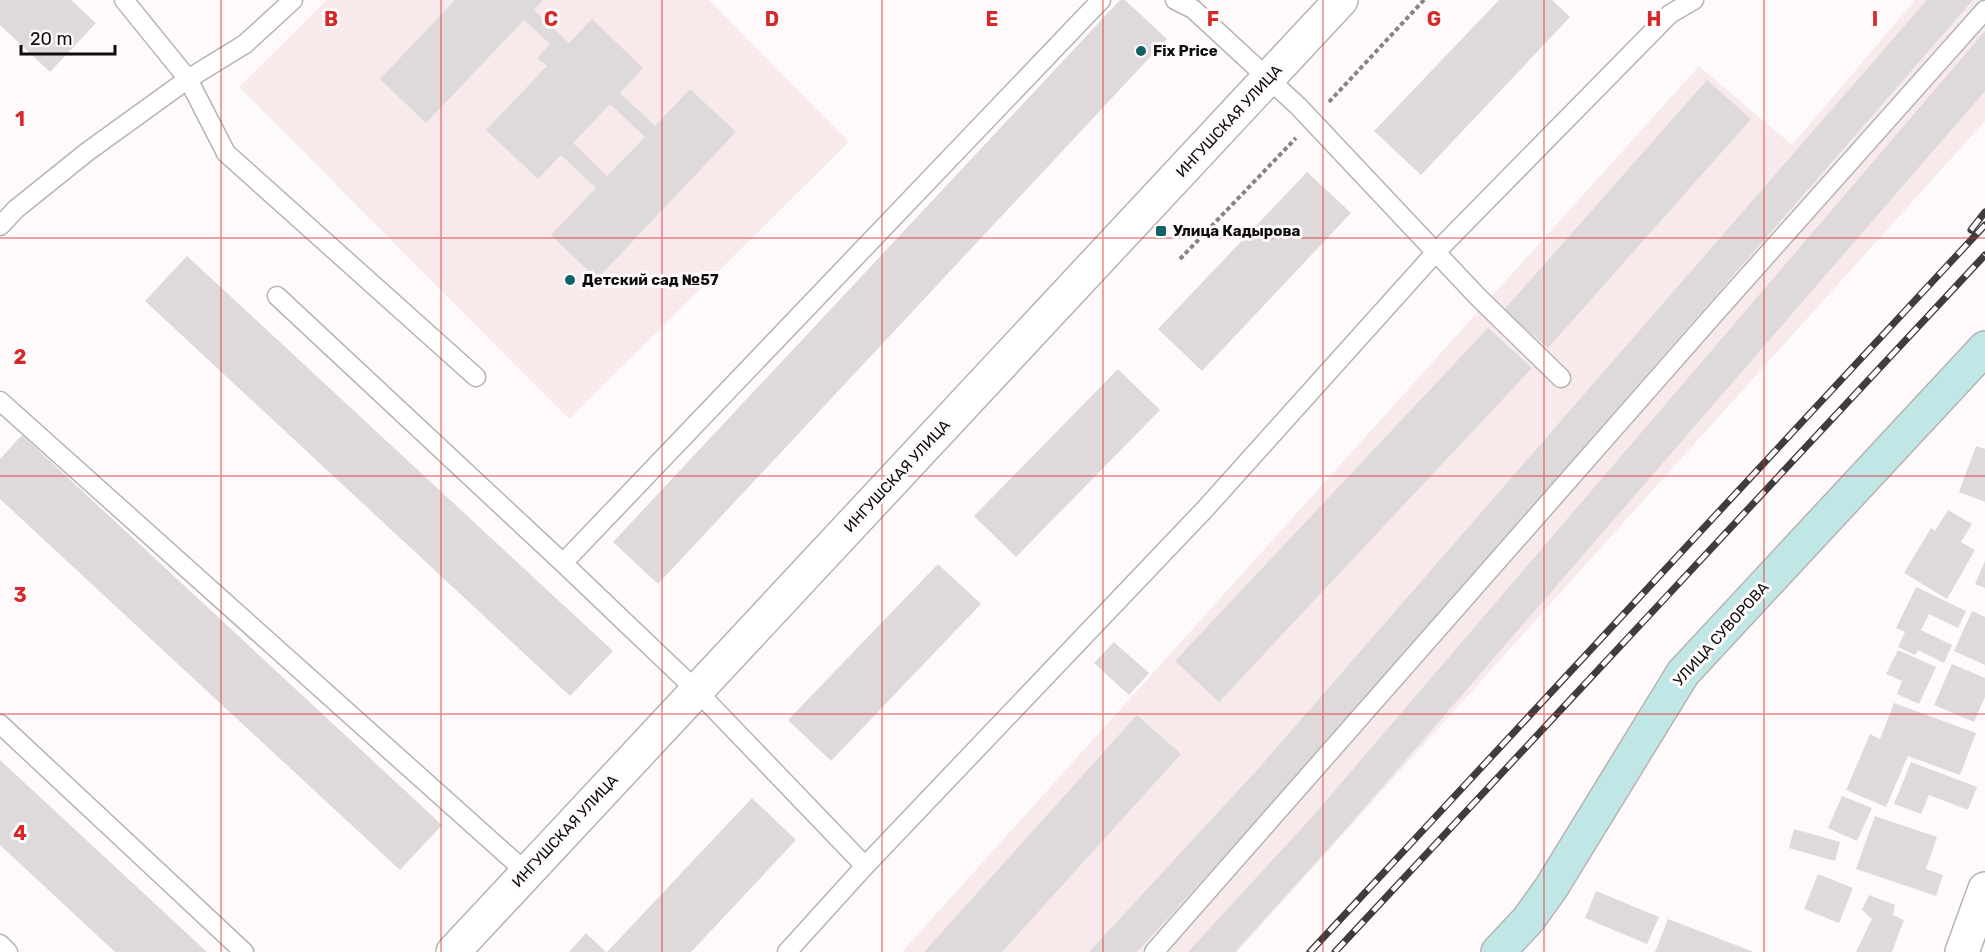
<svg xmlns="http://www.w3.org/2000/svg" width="1985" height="952" font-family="Rubik,sans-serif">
  <rect width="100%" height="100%" fill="#fefafb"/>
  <path fill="#f8eaeb" d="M327,0H709L849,142L569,419L239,87Z
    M1915,0H1985V121L1237,952H902L1699,66L1792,145Z"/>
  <path fill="#ded9da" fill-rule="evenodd" d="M0,0H71L96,23L50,72L0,25Z
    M455,0H543L534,10L569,43L592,19L643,68L620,93L655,126L690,89L736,132L597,279L551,235L596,188L561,155L538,179L486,130L547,66L537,58L550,44L524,20L426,123L380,79ZM610,104L645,137L607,176L573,143Z
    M1120,0H1125L1167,39L658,584L613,542Z
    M1499,0H1552L1570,17L1421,175L1374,131Z
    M1927,0H1973L1285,790L1137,952H1089L1258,769Z
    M1985,31V91L1339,837L1235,952H1188L1313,816Z
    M1707,80L1751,119L1548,348L1504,310Z
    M1307,172L1351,213L1202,371L1158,329Z
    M187,256L613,651L570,696L145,301Z
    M1488,328L1532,368L1219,702L1175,661Z
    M1118,369L1160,410L1016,557L974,516Z
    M22,435L442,825L400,870L0,499V459Z
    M1976,446L1985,449V502L1959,492Z
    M1948,510L1972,524L1961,542L1975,550L1947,599L1904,573L1931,528L1935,531Z
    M1985,561V588L1975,584Z
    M938,564L981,604L831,761L788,720Z
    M1916,587L1966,611L1958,628L1929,614L1921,630L1952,645L1944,663L1918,650L1915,655L1898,647L1905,632L1896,628Z
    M1972,611L1985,617V665L1954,651Z
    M1114,642L1149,673L1129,695L1094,663Z
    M1898,650L1936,667L1919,704L1897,694L1902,681L1886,674Z
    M1952,664L1985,678V697L1974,722L1934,705Z
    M1894,703L1976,733L1960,775L1908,756L1886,807L1846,790L1870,734L1880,739Z
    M1137,715L1181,754L1002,952H924Z
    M0,760L41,798L207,952H115L0,845Z
    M1911,762L1977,787L1968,810L1929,795L1921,814L1894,804Z
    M1842,796L1872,808L1857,841L1828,828Z
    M752,798L796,840L691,952H607Z
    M1875,816L1937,837L1926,869L1943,875L1936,896L1856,869Z
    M1794,829L1840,842L1835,861L1789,848Z
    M1818,874L1853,888L1839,923L1804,909Z
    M1596,891L1659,917L1647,944L1585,918Z
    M1869,895L1895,905L1893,915L1904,920L1892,952H1856L1872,919L1862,910Z
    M1668,919L1754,952H1655Z
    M586,933L606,952H569Z"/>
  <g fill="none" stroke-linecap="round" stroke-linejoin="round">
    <defs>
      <path id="service" d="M293,0L245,44L188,79L226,153L476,377
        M1175,0L1193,9L1298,106L1478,297L1561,378
        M0,226L16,209L87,152L188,79L124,0
        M277,296L563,563L696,690L865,866
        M0,401L527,873
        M563,563L1101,0
        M0,724L244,952
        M0,944L8,952
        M787,952L865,866L1206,508L1436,252L1670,14L1694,0
        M1154,952L1717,311L1985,10"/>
      <path id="minor" d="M1962,952L1985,889"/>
      <path id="tertiary" d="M453,952L1341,0"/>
      <path id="secondary" d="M1498,952L1528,920L1551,888L1683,673L1985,348"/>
    </defs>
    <use href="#service" stroke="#b7b3b3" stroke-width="21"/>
    <use href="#minor" stroke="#b7b3b3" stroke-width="36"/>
    <use href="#tertiary" stroke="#b7b3b3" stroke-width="36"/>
    <use href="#secondary" stroke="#b7b3b3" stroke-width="36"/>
    <path stroke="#858383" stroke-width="4" stroke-dasharray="4.5 3" stroke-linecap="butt" d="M1329,102L1424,0
      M1180,259L1296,138"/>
    <use href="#service" stroke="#fff" stroke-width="18"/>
    <use href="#minor" stroke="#fff" stroke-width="33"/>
    <use href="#tertiary" stroke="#fff" stroke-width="33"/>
    <use href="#secondary" stroke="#c1e6e6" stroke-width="33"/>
    <defs>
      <path id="rail" d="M1971,230L1985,212
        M1310,952L1985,225
        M1335,952L1985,255"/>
    </defs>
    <use href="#rail" stroke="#3e3c3d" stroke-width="7"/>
    <use href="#rail" stroke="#fefafb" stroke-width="4.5" stroke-dasharray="14" stroke-linecap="butt"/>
  </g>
  <path fill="none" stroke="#d62828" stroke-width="1.5" stroke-opacity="0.55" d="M221,0V952M441,0V952M662,0V952M882,0V952M1103,0V952M1323,0V952M1544,0V952M1764,0V952M0,238H1985M0,476H1985M0,714H1985"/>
  <g fill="#116264" stroke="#fefafb" stroke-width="2">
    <circle cx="1141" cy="51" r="6"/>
    <rect x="1155" y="225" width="12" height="12" rx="3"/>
    <circle cx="570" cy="280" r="6"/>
  </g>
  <g text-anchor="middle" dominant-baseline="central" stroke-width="6" stroke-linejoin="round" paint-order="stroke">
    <g font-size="15" font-weight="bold" fill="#0e0d0d" stroke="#fefafb" text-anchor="start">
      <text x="1153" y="51">Fix Price</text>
      <text x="1173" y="231">Улица Кадырова</text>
      <text x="582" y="280">Детский сад №57</text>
    </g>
    <g font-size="15" fill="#0e0d0d" stroke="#fefafb">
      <text transform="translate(1229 121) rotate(-47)">ИНГУШСКАЯ УЛИЦА</text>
      <text transform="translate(897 476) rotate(-47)">ИНГУШСКАЯ УЛИЦА</text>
      <text transform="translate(1721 634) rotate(-48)">УЛИЦА СУВОРОВА</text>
      <text transform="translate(565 831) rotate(-47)">ИНГУШСКАЯ УЛИЦА</text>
    </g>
  </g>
  <g font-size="20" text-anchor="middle" font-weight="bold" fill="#d62828" stroke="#fefafb" stroke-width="6" stroke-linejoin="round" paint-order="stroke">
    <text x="331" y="26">B</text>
    <text x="551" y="26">C</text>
    <text x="772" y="26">D</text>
    <text x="992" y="26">E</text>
    <text x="1213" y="26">F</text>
    <text x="1434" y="26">G</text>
    <text x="1654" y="26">H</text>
    <text x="1875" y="26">I</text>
    <text x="20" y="126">1</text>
    <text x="20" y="364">2</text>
    <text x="20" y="602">3</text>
    <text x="20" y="840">4</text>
  </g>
  <path d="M21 45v9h94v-9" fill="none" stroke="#0e0d0d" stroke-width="3"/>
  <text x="30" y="45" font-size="18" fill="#0e0d0d" stroke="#fefafb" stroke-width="4.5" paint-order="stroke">20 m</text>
</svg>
